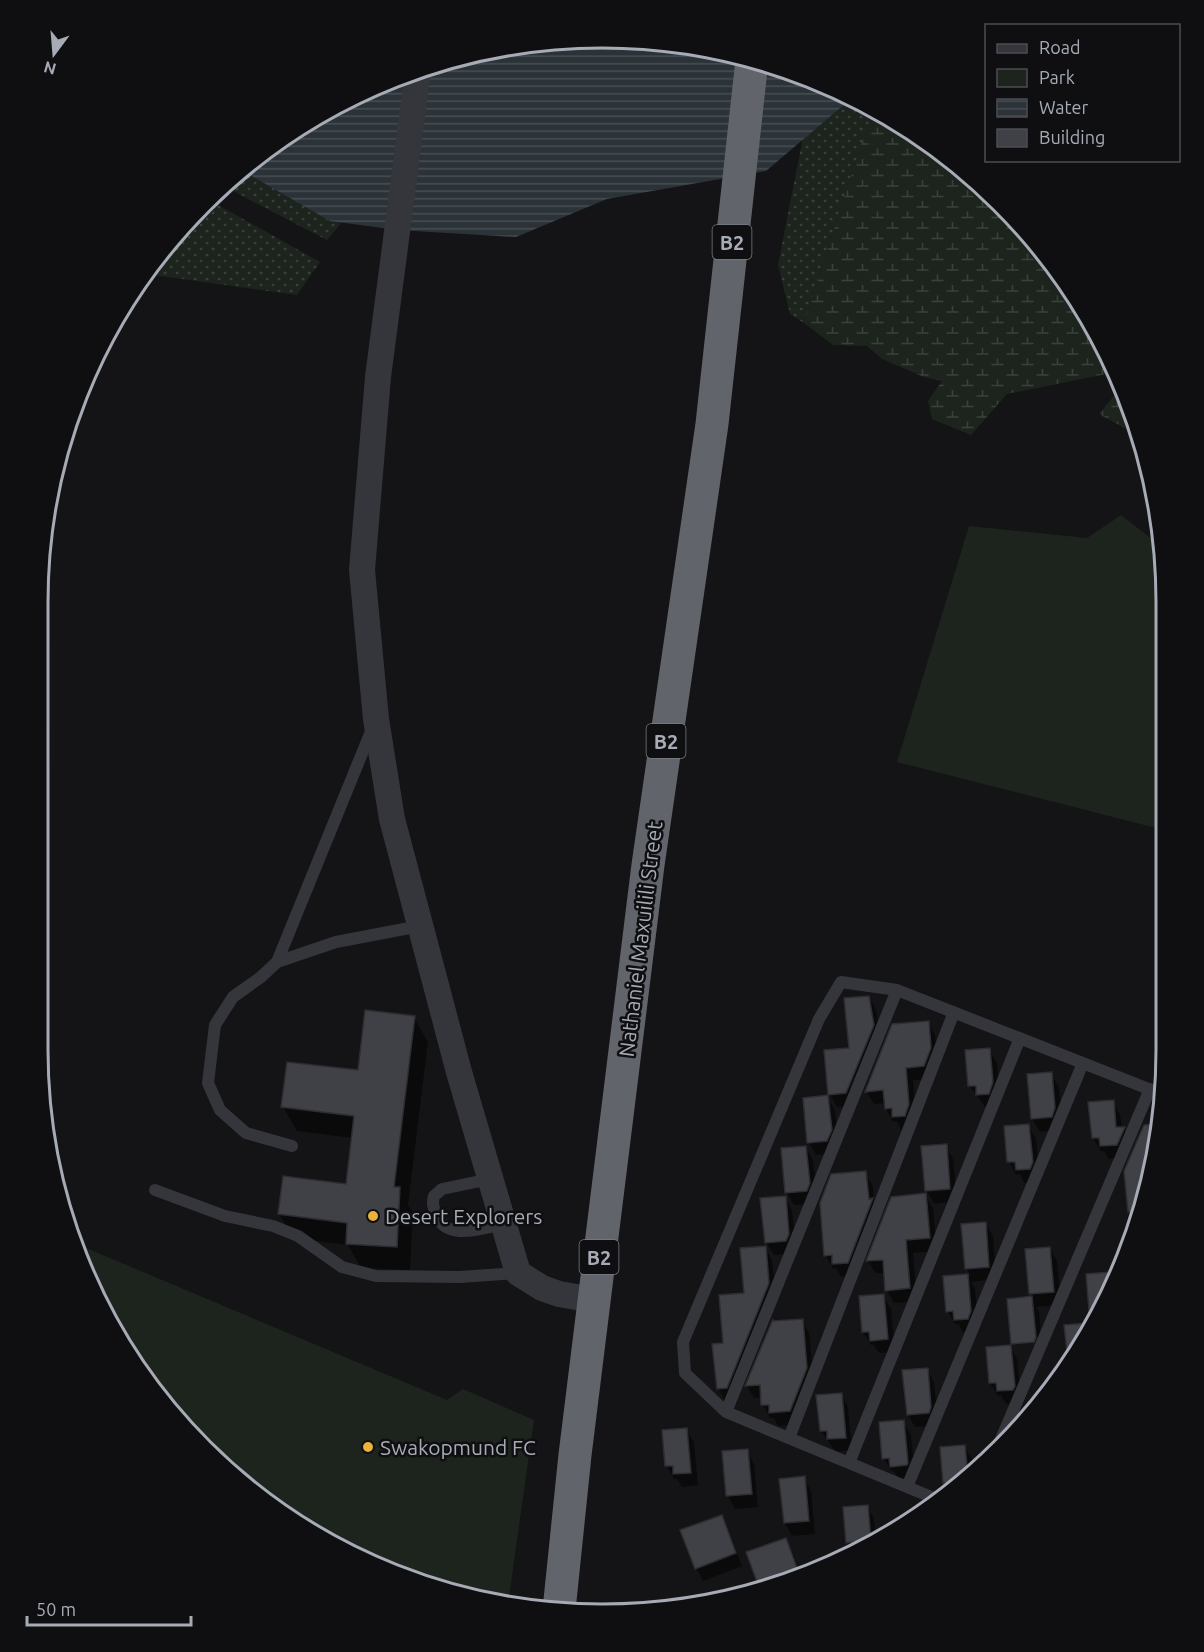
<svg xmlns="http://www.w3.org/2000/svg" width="1204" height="1652" font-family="Ubuntu,sans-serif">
  <defs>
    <pattern id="grass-dots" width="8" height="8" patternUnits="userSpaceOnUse" patternTransform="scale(1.5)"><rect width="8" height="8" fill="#1c241d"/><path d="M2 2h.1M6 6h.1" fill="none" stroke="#3a413c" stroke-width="1.8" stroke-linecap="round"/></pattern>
    <pattern id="wetland-marsh" width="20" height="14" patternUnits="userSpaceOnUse" patternTransform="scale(1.5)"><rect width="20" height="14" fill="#1c241d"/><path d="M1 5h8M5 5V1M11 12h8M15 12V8" fill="none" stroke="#3a413c"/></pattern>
    <pattern id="water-rules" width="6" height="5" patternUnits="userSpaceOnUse" patternTransform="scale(1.5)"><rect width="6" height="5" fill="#2b3339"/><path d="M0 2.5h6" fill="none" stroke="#474e53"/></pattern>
  </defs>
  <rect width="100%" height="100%" fill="#141416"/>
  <path fill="url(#grass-dots)" d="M814,81L884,113L848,187L804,323L790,314L778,265Z
    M258,154L366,193L327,240L227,188Z
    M211,204L218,205L320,262L297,295L146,274Z"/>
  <path fill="url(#wetland-marsh)" d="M873,108L884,113L974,177L1050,258L1116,372L1007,394L971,435L932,419L928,401L942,381L924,377L882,359L867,346L833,345L804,323Z
    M1121,381L1123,386L1133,422L1128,430L1099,414L1122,386Z"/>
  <path fill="#1c241d" d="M1121,515L1162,547L1164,830L897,762L969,526L1087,538Z
    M79,1245L447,1400L463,1389L534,1420L508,1604L353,1556L230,1475L132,1363Z"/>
  <path fill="url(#water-rules)" d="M565,39L675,42L783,67L849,97L846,103L766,171L607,199L516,237L398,230L330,221L243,171L258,154L352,96L456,57Z"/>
  <path fill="#0007" d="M869,997L876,1010L880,1039L853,1106L837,1107L830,1094L850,1049Z
    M414,1018L428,1042L408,1205L413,1213L410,1270L361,1268L348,1245L293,1238L279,1214L347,1186L353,1138L297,1131L283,1107L359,1072Z
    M928,1022L935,1035L938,1062L931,1079L913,1080L916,1118L912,1129L901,1130L897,1121L893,1122L886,1109V1103L874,1104L866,1091Z
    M989,1050L997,1063L1000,1096L996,1106L985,1107L970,1086Z
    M1051,1074L1059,1087L1062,1122L1059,1130L1040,1132L1032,1119Z
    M827,1097L835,1110L838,1143L834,1153L816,1155L809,1142Z
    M1113,1102L1120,1115L1122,1128H1124L1131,1141L1124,1157L1109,1159L1104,1151H1101L1093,1138L1090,1104Z
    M1159,1125L1147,1196L1137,1224L1129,1211L1145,1126Z
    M1028,1126L1036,1138L1040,1176L1037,1182L1024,1183L1020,1174L1016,1175L1009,1162Z
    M946,1146L953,1159L957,1201L934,1204L927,1191Z
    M806,1148L813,1160L817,1197L814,1204L794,1205L787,1193Z
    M865,1173L873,1186L874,1204L855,1275L841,1277L836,1268L833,1269L826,1256Z
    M925,1195L933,1208L937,1251L913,1253L917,1301L894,1303L887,1290L885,1273H875L868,1261L892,1198Z
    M785,1198L792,1210L796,1248L793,1254L774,1255L766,1242Z
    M985,1223L993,1236L996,1279L971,1282L975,1288L978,1324L975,1331L963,1332L958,1324H955L948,1312L944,1277L970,1275L967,1269Z
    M765,1247L772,1260L776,1297L725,1401L718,1388L725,1344Z
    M1050,1249L1057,1261L1061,1305L1036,1307L1039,1311L1041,1337L1018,1339L1008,1300L1033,1298L1031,1294Z
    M883,1296L891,1309L895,1352L879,1353L874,1345H871L863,1332L860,1298Z
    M802,1320L809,1333L814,1382L797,1424L778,1426L774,1418H770L763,1405L762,1398H754L747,1386Z
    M1010,1346L1017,1359L1021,1400L1020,1402L1006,1404L1001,1395L998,1396L990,1383Z
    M927,1369L934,1382L938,1420L936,1426L915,1427L908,1415Z
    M841,1394L848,1407L852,1450L836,1452L821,1431Z
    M903,1422L911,1435L915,1477L899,1479L894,1471H891L884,1458Z
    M686,1430L694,1442L698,1485L682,1487L677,1479H674L667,1466Z
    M964,1446L972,1459L973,1472L951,1493L945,1483Z
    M747,1451L754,1464L758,1507L735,1509L728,1496L724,1453Z
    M804,1478L811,1491L815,1534L792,1536L785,1523L781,1480Z
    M867,1506L874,1519L876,1538L849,1553L844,1508Z
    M721,1516L728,1529L742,1566L703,1581L696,1568Z
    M785,1540L793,1553L801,1576L760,1587L748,1553Z
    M687,1600L691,1606L675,1610H650V1606Z"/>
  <path fill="#404146" stroke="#2e2e32" stroke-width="1.5" d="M869,996L874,1025L846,1093L828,1095L824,1050L849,1048L844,998Z
    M365,1010L415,1016L394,1187H400L397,1247L346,1244L347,1223L278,1214L283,1176L346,1184L354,1116L281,1107L287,1062L358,1070Z
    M929,1021L931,1048L924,1066L906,1068L909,1104L905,1116L892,1117V1108L885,1109L883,1090L865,1092L892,1024Z
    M990,1048L993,1082L989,1094L976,1095V1086H968L965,1050Z
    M1052,1072L1055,1108L1052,1117L1031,1119L1027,1074Z
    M828,1095L832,1130L827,1141L807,1143L803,1098Z
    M1114,1100L1116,1127H1125L1117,1145L1100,1146L1099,1138H1092L1088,1102Z
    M1029,1124L1033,1162L1030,1169L1016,1170L1015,1162H1007L1004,1126Z
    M1159,1124L1153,1161H1149L1150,1178L1147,1196L1142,1211L1128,1212L1124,1171L1144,1125Z
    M947,1144L950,1189L925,1191L921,1146Z
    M806,1146L810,1183L807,1191L785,1193L781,1148Z
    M866,1171L869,1199L873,1198L848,1263L832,1264V1255L824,1256L820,1203L831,1174Z
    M926,1193L930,1238L906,1240L910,1288L885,1291L883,1260L866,1261L891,1197Z
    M786,1196L789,1234L786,1241L765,1243L760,1198Z
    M986,1222L989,1267L965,1269L961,1224Z
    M766,1246L769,1283L727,1388L717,1389L712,1344L723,1343L719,1295L744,1293L740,1248Z
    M1050,1247L1054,1292L1029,1294L1025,1249Z
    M1111,1272L1113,1288L1108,1300L1068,1361L1064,1325L1090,1323L1086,1274Z
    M968,1274L971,1311L968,1319L954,1320L953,1311L946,1312L943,1276Z
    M884,1294L888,1339L870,1341L869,1332H862L859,1296Z
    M1032,1296L1036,1337L1034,1342L1011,1344L1007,1299Z
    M773,1319V1321L803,1319L807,1368L790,1411L769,1413V1405H761L760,1385L745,1386Z
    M1011,1345L1015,1386L1013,1390L997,1391L996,1383H989L986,1347Z
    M928,1368L931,1407L929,1413L907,1415L902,1370Z
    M842,1393L846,1438L827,1439V1431H820L816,1395Z
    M904,1420L908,1463L907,1465L890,1467L889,1458L882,1459L879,1422Z
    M687,1428L691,1473L673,1474V1466H665L662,1430Z
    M965,1445L968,1477L951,1493L950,1483H943L940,1447Z
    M748,1449L752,1494L726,1496L722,1451Z
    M805,1476L809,1521L784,1523L779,1479Z
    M868,1505L871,1541L854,1551L853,1542L846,1543L843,1507Z
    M722,1515L736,1553L695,1569L680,1530Z
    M786,1538L800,1576L759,1587L746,1552Z"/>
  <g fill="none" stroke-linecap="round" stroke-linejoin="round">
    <path stroke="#35363b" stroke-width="12" d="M277,962L336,942L420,926
      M292,1146L246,1133L220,1110L208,1083L215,1025L233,997L261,977L277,962L372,729
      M490,1179L442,1189L434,1196C432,1203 433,1207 436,1214C446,1242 482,1228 503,1224
      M155,1190L225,1216L273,1226L298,1236L342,1267L376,1276L460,1277L518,1273
      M726,1412L897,990
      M789,1438L954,1012
      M996,1451L1150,1089
      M849,1463L1020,1038
      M907,1487L1083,1063
      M941,1501L726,1412L685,1373L683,1342L819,1019L841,982L897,990L1164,1095"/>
    <path stroke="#35363b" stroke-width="26" d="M418,71L378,377L362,570L376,719L392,819L459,1072L518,1273L542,1288L559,1294L594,1300"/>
    <path stroke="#62646b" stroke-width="33" d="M559,1610L575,1455L648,865L712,424L752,60"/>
  </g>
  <g fill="#eab238" stroke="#0f0f11" stroke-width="2">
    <circle cx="373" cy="1216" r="6"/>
    <circle cx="368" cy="1447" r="6"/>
  </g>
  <g text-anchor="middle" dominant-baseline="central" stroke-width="5" stroke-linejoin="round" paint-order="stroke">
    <g fill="#0f0f11" stroke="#797c84" stroke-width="1.5">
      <rect x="712.5" y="225" width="39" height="34" rx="4.5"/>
      <rect x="646.5" y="724" width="39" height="34" rx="4.5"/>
      <rect x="579.5" y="1240" width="39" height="34" rx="4.5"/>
    </g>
    <g font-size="20" font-weight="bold" fill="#a6abb6">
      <text x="732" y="242">B2</text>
      <text x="666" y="741">B2</text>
      <text x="599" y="1257">B2</text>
    </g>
    <g font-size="21" fill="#a6abb6" stroke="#0f0f11">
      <text transform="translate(640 939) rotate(-83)">Nathaniel Maxuilili Street</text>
    </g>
    <g font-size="21" fill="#a6abb6" stroke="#0f0f11" text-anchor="start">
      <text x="385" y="1216">Desert Explorers</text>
      <text x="380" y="1447">Swakopmund FC</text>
    </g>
  </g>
  <path d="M0 0H1204V1652H0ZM602 48H602A554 554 0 0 1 1156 602V1050A554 554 0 0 1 602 1604H602A554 554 0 0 1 48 1050V602A554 554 0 0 1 602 48Z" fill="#0f0f11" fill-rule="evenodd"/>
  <path fill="none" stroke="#a6abb6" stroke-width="3" d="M602 48H602A554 554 0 0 1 1156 602V1050A554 554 0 0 1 602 1604H602A554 554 0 0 1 48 1050V602A554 554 0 0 1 602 48Z"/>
  <rect x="985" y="24" width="195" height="138" fill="#0f0f11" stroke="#4b4d53" stroke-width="1.5"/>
  <rect x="997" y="44" width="30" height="9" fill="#35363b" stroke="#4b4d53" stroke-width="1.5"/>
  <text x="1039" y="54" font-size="18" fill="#a6abb6">Road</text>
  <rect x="997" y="69" width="30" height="18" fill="#1c241d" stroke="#4b4d53" stroke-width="1.5"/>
  <text x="1039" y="84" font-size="18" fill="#a6abb6">Park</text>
  <rect x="997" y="99" width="30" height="18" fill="url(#water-rules)" stroke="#4b4d53" stroke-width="1.5"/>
  <text x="1039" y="114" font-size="18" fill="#a6abb6">Water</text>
  <rect x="997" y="129" width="30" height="18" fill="#404146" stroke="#4b4d53" stroke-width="1.5"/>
  <text x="1039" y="144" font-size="18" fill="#a6abb6">Building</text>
  <g transform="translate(54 54) rotate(196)" stroke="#0f0f11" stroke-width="4.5" paint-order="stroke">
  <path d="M0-4.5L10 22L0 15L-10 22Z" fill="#a6abb6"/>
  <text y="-9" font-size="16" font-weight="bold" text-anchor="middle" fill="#a6abb6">N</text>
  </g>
  <path d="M27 1616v9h164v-9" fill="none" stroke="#a6abb6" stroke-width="3"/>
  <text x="36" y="1616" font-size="18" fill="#a6abb6" stroke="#0f0f11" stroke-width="4.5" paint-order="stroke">50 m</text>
</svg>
